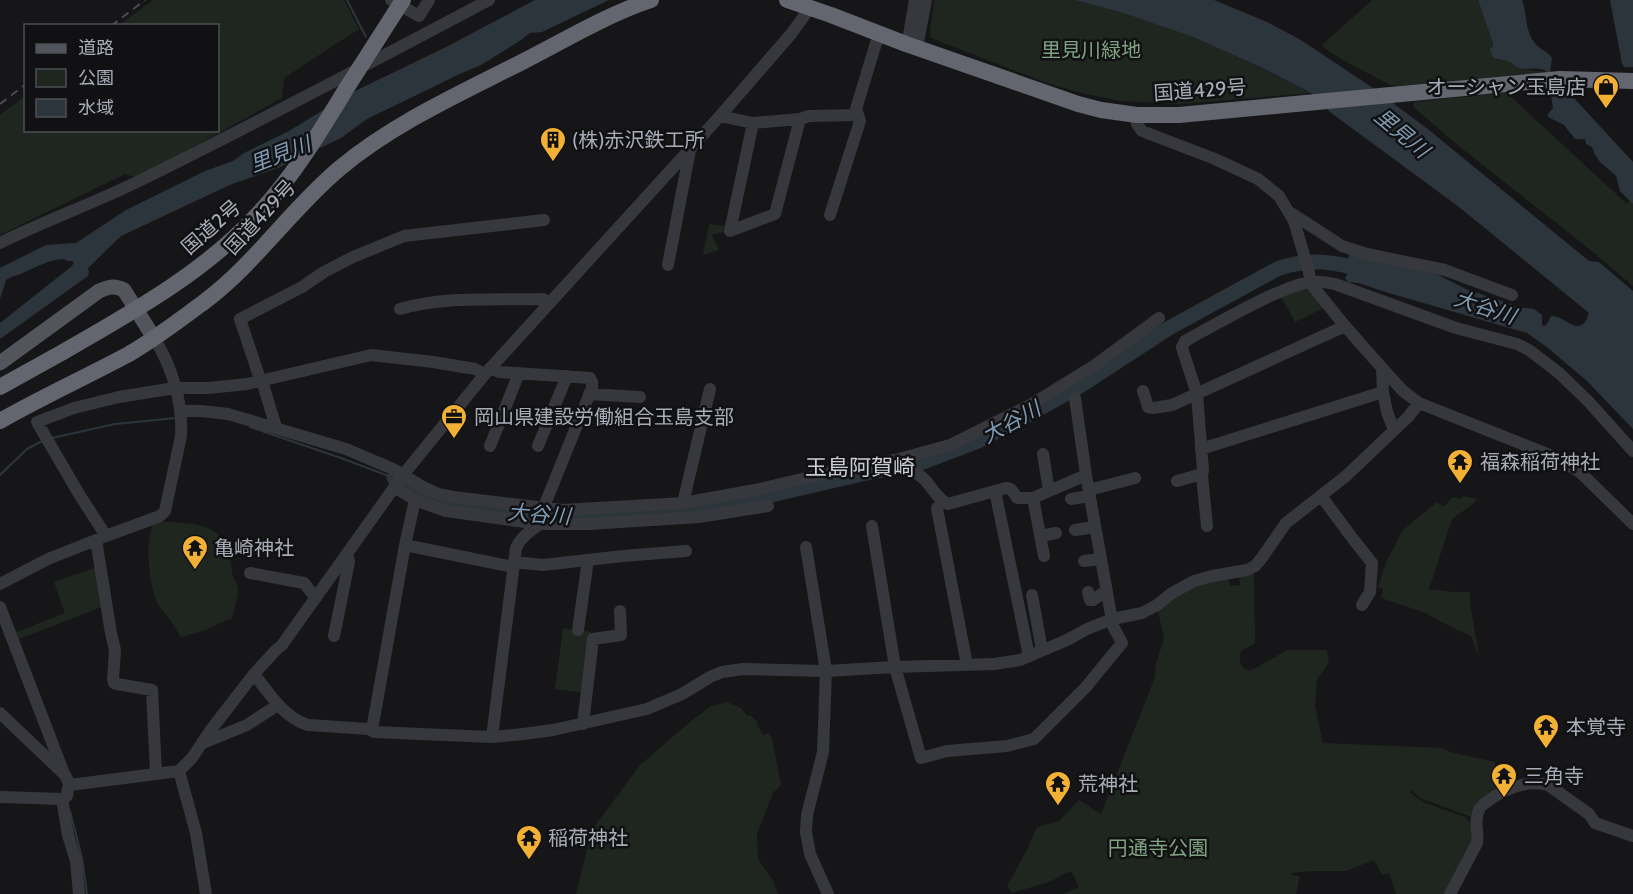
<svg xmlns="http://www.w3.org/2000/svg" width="1633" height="894" font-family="Cabin,'Noto Sans JP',sans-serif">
  <rect width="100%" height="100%" fill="#161618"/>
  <path fill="#1e261f" d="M153,0H344L359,29L284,78L282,98L138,178L125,174L0,235V115L25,96L26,130H218V26L119,25Z
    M934,0H1075L1120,12L1193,37L1265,69L1311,93L1181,104L1120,101L1081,93L1044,82L931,38L930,30Z
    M1372,0H1478L1493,44L1494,47L1490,52L1496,60L1508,61L1520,69L1547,72L1399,86L1390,85C1376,77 1328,54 1322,45Z
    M1523,91L1511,97L1627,204L1630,201L1633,204V286L1593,252L1460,147L1413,107L1414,102Z
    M709,224L726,226V231L712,235L719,250L703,255Z
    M1309,289L1326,307L1295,322L1280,295L1291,291Z
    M1463,496L1477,499L1473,504L1452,519L1429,589L1454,592H1470V603L1479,655L1477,653L1471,636L1457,630L1423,612L1381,598L1383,589L1378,587L1386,562L1403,530L1437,502L1444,507L1452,497L1461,499Z
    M163,522C203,523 229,525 232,572C233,579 238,583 238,590C238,598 234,609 232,618L203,631L181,637C176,630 173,623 168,617C165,613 161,610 159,606C149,589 144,540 154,523Z
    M97,567L104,606L17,640L14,633L65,613L54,582Z
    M1254,570L1255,643L1241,651C1238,659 1240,669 1250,671L1287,650H1327L1329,662L1317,680L1315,706L1323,743L1443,748L1450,752L1495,762L1494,781L1497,793L1474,818L1420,798L1412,790L1410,792L1417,798L1423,802L1467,818L1468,821L1473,823L1476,839L1446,894H1396L1389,873L1382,875L1374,860L1346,871H1312L1291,873V875L1300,876L1296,894H1063L1079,887L1071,871L1049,882L1012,893L1007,886L1029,846L1037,827L1059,821L1079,800L1101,814L1155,677L1156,664L1164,638L1157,607L1172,595L1227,575L1230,586L1240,585L1239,574Z
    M563,628L591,632L584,693L555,689Z
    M727,702L741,708L747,716L750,715L758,722L756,723L763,735L769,733L772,739L781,785L773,793L757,834L758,859L774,882L778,894H576L592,830L640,765L691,721L711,706Z"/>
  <path fill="#2c353c" d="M535,0H609L542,32L530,33L521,40L481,65L462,73L367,119L341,138L278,168L232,184L121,236L88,268L89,272L88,276L0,339V323L72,266L74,262L71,261H67L64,259C48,260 39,266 25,272C18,276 13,275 6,280L0,299V268L46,245L76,243L126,210L205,171L233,161L244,153L289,131L351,93L444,48Z
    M1075,0H1214L1267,22L1301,40L1373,88L1429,130L1589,261L1599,262L1633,291V429L1587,381L1548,348L1527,333L1382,291L1359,283L1348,282L1345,278L1347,275L1349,252L1432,272L1468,290L1502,301L1517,307L1534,309L1542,315V325L1544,326L1547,324L1551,316C1566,315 1580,341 1589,313L1459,207L1330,112L1311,93L1265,69L1193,37L1120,12Z
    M1478,0H1522C1527,13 1525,31 1534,42C1539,49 1547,51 1552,58L1550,72L1633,162V204L1620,191L1616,176L1600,162L1595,155L1592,147L1586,144L1585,139H1575L1564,125L1548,117V114L1553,108L1551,95L1559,92C1557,86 1552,77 1547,72C1539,65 1528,71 1519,68C1514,66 1511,62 1507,61C1497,58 1492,62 1490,49L1493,47V44Z
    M1610,0H1633V67H1624L1622,63Z"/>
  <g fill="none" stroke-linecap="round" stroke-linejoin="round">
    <path stroke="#2c353c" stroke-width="2" d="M347,0L366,37
      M250,427L341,458L394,478
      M52,438L115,424L176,418
      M0,475L27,449L44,440
      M70,811L82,858L87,894"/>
    <path stroke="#2c353c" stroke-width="15" d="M394,478L420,494L446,504L541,517H581L653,513L745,501L875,471L918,464L978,441L1026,416L1080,386L1169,328L1277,269C1308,257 1336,262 1367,271"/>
    <path stroke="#37383d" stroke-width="12" d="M391,0L419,16L429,0
      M906,44L909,35L915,0
      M917,47L926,0
      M1137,115V124L1142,131L1215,159L1258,179L1279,196L1294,221L1309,272L1310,282L1315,289L1345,326L1382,368L1403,391L1419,403L1560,459L1581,473L1633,524
      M720,116L791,34L810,8
      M753,123L730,231L775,214L800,119
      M1291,213L1342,246L1367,254L1445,270L1512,295
      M830,215L860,121L858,115
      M0,243C46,220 95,203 141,180C259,122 374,61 489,0
      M668,265L690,150
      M400,309C445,296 496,300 543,299L549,303
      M490,368L499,372L590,378L592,382V388L543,509L540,524C530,531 521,537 516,548L492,737
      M1143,391L1148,407L1153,408L1172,405L1345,326
      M1383,392L1387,412L1394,430
      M589,394L640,397
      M1075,398L1086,475
      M181,411H201L228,414L346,449L393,469L421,486L438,494L453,497L563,510L683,503L755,490L853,467L895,460L950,445L1032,404L1095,365L1159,318
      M276,427L262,381L260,379L240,319L302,287L324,272L353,257L404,236L544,220
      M490,446L519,373
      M538,446L567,376
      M1201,449L1383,392L1382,368
      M1043,454L1049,491
      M1177,481L1202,474
      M1089,490L1135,478
      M995,491L1029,656
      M1321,496L1353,539L1372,563L1370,592L1362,605
      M1033,498L1044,556
      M1071,499L1090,496
      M415,500L446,511L540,524H589L699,517L768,506
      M683,503L710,389
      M937,508L967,665
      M872,526L895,667L921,758L947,751L1007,746L1034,739L1086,687L1122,643L1113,626L1086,475L1033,498H1017C1014,493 1012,488 1006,488L948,504C933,497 929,477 913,472L910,456
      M1207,526L1202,476L1203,470L1197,394L1183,351L1182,347L1185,341C1214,325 1242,309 1272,295C1285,290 1298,283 1312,282C1320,281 1327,282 1335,284L1456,328L1517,344L1529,350L1559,373L1588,401L1633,451
      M1075,530L1095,527
      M106,536L79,494L37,422L74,408L119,397L175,388H208L247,384L371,355L433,362L475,369L485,374
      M1040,536L1056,533
      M96,540L111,633L115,650L113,679L114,683L117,684L152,690L156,773
      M405,545L513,567
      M806,547L826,671L823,752L807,815L806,832L810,854L828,894
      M1084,561L1101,559
      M514,562L543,565L623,556L686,551
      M250,573L304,583L316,598
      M0,584L48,559L106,536L160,516L165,511L181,436C183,403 172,366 154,338
      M1088,592L1090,600H1093L1106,591
      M1032,595L1042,650
      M0,607L63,771
      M578,630L588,560
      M334,636L349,562L347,554
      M254,674C269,693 284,718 308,725L369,729L374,732L492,737L523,734L553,730L647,709L682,694L710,677L722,672L743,669L826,671L895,667L994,664L1020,660L1067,640L1087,629L1112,619L1142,613L1157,605L1172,593L1194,581L1212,576L1247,570L1255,566L1261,559L1286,523L1346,476L1408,417L1419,403
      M0,713L65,775L70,785L68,788L67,796L62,799L68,835L76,861L79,894
      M583,724L593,639L621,635L620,611
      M372,730L405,545L415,500L394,487
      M203,743L247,725L278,705
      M179,771L196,833L206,894
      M70,785L179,771L192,758L210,731L254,674L276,650L282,645L403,475L485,374L720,116L753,123L800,119L809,116L858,115L856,109L876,43L881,35
      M2,797L62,799
      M1484,804C1502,790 1524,779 1548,785L1589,814L1595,823L1633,836
      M1450,894L1477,843C1479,831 1473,820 1480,808"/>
    <path stroke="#53555c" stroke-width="15" d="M0,363L99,291C108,287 114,285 124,290L154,338"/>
    <path stroke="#63666e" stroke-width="16" d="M787,0L831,15L906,44L1078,104L1101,110L1137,115H1179L1560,79L1633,81
      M0,387L63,352
      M0,421C42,397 86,377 129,354C155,339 180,320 204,302C255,264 291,209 340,168C394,123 461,93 524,61C565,40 606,15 651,0"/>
    <path stroke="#4a4c52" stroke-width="2" stroke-dasharray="8 6" stroke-linecap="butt" d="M111,26L145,0
      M0,104L26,84"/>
    <path stroke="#63666e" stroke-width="16" d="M63,352C133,312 205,272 260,212C294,175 320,132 346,89C365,59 384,30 403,0"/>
  </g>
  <defs>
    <symbol id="shop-pin" viewBox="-11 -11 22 30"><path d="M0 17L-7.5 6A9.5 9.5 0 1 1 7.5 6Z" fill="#f2b134" stroke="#111113"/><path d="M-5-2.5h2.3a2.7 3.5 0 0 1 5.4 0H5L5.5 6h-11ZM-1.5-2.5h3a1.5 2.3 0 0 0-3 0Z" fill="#111"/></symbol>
    <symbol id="building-pin" viewBox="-11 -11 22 30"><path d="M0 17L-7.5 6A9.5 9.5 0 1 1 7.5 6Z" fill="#f2b134" stroke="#111113"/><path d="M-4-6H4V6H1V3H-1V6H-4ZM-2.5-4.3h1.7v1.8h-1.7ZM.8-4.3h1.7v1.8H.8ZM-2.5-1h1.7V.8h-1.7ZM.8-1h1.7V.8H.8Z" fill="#111"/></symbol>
    <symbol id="office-pin" viewBox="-11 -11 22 30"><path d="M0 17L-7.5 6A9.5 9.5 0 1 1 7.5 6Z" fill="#f2b134" stroke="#111113"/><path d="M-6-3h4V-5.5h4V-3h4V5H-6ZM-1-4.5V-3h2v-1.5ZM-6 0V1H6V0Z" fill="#111"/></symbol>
    <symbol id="temple-pin" viewBox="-11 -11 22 30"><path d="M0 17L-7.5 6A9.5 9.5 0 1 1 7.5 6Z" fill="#f2b134" stroke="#111113"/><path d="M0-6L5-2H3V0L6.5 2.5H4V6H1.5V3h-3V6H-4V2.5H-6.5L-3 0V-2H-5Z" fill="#111"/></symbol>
  </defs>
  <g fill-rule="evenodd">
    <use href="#shop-pin" x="1591" y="72" width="30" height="40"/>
    <use href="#building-pin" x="538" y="125" width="30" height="40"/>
    <use href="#office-pin" x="439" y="402" width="30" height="40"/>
    <use href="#temple-pin" x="1445" y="447" width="30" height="40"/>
    <use href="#temple-pin" x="180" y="533" width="30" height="40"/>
    <use href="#temple-pin" x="1531" y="712" width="30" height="40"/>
    <use href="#temple-pin" x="1489" y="761" width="30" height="40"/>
    <use href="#temple-pin" x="1043" y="769" width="30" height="40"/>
    <use href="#temple-pin" x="514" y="823" width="30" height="40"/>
  </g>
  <g text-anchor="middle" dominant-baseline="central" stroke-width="5" stroke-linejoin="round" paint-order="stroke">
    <g font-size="20" fill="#7fa381" stroke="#111113">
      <text x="1091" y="50">里見川緑地</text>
      <text x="1158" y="848">円通寺公園</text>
    </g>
    <g font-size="20" fill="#a8adb8" stroke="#111113" text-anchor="start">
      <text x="1586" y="87" text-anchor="end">オーシャン玉島店</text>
      <text x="572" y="140">(株)赤沢鉄工所</text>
      <text x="474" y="417">岡山県建設労働組合玉島支部</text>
      <text x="1480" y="462">福森稲荷神社</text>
      <text x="214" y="548">亀崎神社</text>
      <text x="1566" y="727">本覚寺</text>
      <text x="1524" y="776">三角寺</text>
      <text x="1078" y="784">荒神社</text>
      <text x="548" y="838">稲荷神社</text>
    </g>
    <g font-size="20" fill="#a8adb8" stroke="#111113">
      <text transform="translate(1200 90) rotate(-4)">国道429号</text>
      <text transform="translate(260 217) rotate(-47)">国道429号</text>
      <text transform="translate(211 227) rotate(-41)">国道2号</text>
    </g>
    <g font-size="21" font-style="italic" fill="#7f9bb3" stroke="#111113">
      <text transform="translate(1402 133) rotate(40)">里見川</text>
      <text transform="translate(280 154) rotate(-21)">里見川</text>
      <text transform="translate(1485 307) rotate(18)">大谷川</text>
      <text transform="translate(1011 422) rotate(-29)">大谷川</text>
      <text transform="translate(539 514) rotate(4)">大谷川</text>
    </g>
    <g font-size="22" fill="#c9ccd4" stroke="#111113">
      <text x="860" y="467">玉島阿賀崎</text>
    </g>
  </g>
  <rect x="24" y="24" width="195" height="108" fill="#111113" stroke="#4d4f55" stroke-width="1.5"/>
  <rect x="36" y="44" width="30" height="9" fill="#53555c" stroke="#4d4f55" stroke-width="1.5"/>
  <text x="78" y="54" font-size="18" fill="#a8adb8">道路</text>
  <rect x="36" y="69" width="30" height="18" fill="#1e261f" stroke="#4d4f55" stroke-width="1.5"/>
  <text x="78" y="84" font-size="18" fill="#a8adb8">公園</text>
  <rect x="36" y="99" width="30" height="18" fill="#2c353c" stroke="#4d4f55" stroke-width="1.5"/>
  <text x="78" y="114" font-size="18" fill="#a8adb8">水域</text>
</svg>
